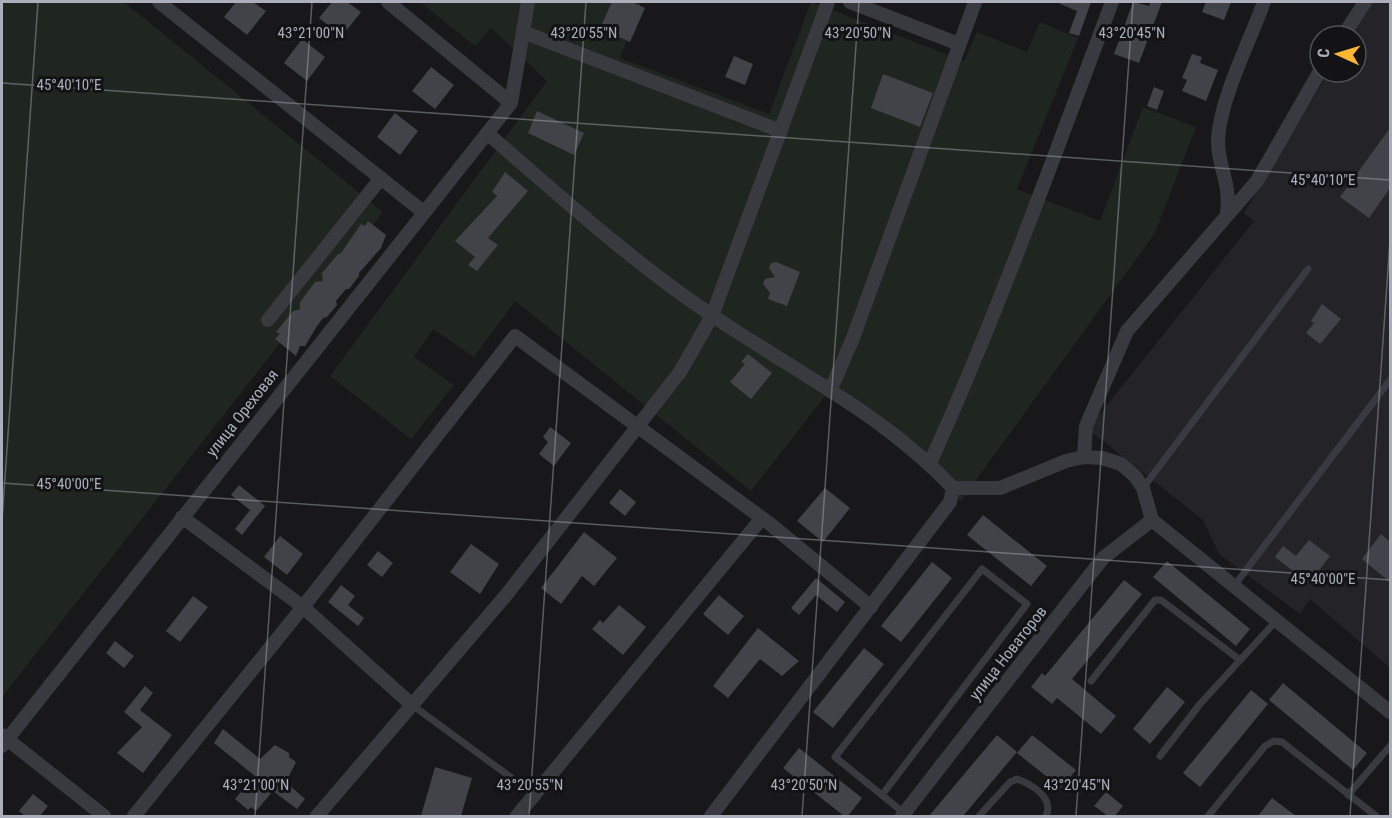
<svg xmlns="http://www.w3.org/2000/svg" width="1392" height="818" font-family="'Roboto Condensed',sans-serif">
  <rect width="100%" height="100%" fill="#18181b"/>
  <path fill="#242428" d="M1372,2H1390V668L1310,599L1300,614L1219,554L1203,520L1088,429L1254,221L1244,213L1329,72H1356V36H1351Z"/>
  <path fill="#1e261f" d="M2,2H124L383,212L2,697Z
    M420,2H641L620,58L769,114L811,2L964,61L977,32L1027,52L1040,22L1078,38L1017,189L1100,221L1143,107L1196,127L1155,233L961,501L830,390L751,491L515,301L474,357L433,329L414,357L454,385L411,439L330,376L547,81L491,28L475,46Z"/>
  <path fill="#424348" d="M236,2H253L266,11L247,35L224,17Z
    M332,2H347L361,12L342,36L319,18Z
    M612,2H632L645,8L630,42L600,28Z
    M1056,2H1091L1079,36L1069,33L1077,11Z
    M1133,2L1149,6L1151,2H1162L1139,63L1114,54Z
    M1206,2H1231L1224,20L1202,12Z
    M302,39L325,57L307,81L284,63Z
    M1192,54L1202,57L1200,63L1218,70L1206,101L1182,91L1187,80L1182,78Z
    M734,56L753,64L745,85L725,77Z
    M431,67L454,85L435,109L412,91Z
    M883,74L933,93L920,127L871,108Z
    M1154,87L1164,91L1157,110L1147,106Z
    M537,111L584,133L574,155L528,133Z
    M395,113L418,131L400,155L377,137Z
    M1390,128V188L1369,218L1340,197Z
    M505,172L528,191L488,238L498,245L477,271L468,265L475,257L455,241L497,196L492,192Z
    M368,221L386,235L381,248L359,273V276L349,289H346L336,301L337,305L327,317L323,318L317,326L305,346H300L296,356L275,339L280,334L276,332L293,311L300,309V302L315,282L323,281L322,273L338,254L341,253L361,224L365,226Z
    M776,262L800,272L787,306L768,299L770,293L763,284L765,279L775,277L769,268L771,263Z
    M1322,304L1341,319L1320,344L1306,333L1314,323L1311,321Z
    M748,354L772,373L751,399L730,382L745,364L741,362Z
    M550,427L571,443L554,466L539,454L548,442L543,437Z
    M239,485L265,506L242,535L235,529L250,510L231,495Z
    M825,488L850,508L823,542L797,521Z
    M620,489L636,502L625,516L609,503Z
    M983,515L1047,566L1031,586L967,535Z
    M584,532L617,558L594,586L582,576L561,604L541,588Z
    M1381,534L1390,542V582L1362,559Z
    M280,536L303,554L287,575L264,557Z
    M1309,540L1330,556L1309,583L1275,557L1283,546L1296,556Z
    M471,544L499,564L480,594L450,572Z
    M378,551L393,563L382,577L367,565Z
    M1167,561L1250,629L1236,646L1153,577Z
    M932,562L952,578L901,642L881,626Z
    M816,578L845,602L837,612L816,595L799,615L791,608Z
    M1124,580L1142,594L1072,679L1116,716L1101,734L1057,698L1052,704L1031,687L1042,673L1045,676Z
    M341,585L355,596L348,605L364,618L358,626L328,602Z
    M719,595L744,616L728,635L703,614Z
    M193,596L208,607L180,642L166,631Z
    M619,605L646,627L623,655L592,629L600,620L603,623Z
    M758,628L799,661L782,676L760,659L728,698L713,686Z
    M115,641L134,656L124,668L106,653Z
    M864,648L884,664L833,728L813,712Z
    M1283,683L1367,753L1353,770L1269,700Z
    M145,686L153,693L140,710L172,735L143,773L117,753L142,727L124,712Z
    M1167,687L1185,702L1150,744L1133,729Z
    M1251,690L1268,704L1200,787L1183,773Z
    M223,729L260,759L275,745L289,753V757L296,762L286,782L305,799L297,809L273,791L256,811L251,807L248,810L235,799L255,776L214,743Z
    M997,735L1017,752L963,816H929Z
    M1032,735L1076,770L1061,788L1017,753Z
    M799,748L862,798L848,816H844L783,768Z
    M435,767L472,778L461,816H421Z
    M1106,792L1123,806L1115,816H1108L1094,806Z
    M33,794L48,806L40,816H25L19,811Z
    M1272,798L1296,816H1258Z"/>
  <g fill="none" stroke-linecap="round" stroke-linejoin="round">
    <path stroke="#393a40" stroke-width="7" d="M1143,488L1308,269
      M1234,586L1390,380
      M1091,681L1155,600H1161L1240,660
      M412,705L535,795
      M1160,756L1200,704L1276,621
      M882,795L1027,604L982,569L835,757L904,813
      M1348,795L1390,746
      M979,816L1010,782L1017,779C1033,785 1054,798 1046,816
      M1208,816L1265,746L1274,741L1282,742L1376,816"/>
    <path stroke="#393a40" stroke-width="14" d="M159,2L422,211
      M388,2L511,103
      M850,2L959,44
      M523,32L781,131
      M1343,36L1365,2
      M487,133C560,196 632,262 713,316C794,371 885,415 953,488H1000L1066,461L1084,457L1102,458L1121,464L1135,476L1143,488L1152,520L1390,712
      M1227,213C1231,182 1218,168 1218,141C1219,101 1250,41 1264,2
      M268,320L381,178
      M830,391L853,338L975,2
      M1084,457L1086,426L1127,331L1257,181L1320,71
      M930,463C998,313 1054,156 1112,2
      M182,517L303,607L412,705
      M2,735L104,816
      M2,746L511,103L528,2
      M134,816L303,607L515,336L770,524L871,607
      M317,816L507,594L680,372L712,316L828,2
      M517,816L762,518
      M711,816L950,502L953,488
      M902,816L1103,558L1152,520"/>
  </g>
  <path fill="none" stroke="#aaafbb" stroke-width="1.5" stroke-opacity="0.45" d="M2,83L1390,180M2,483L1390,580M2,521L38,2M255,816L312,2M529,816L586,2M802,816L859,2M1076,816L1133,2M1350,816L1390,240"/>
  <g text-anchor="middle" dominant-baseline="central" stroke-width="6" stroke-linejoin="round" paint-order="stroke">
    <g font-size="16" fill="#aaafbb" stroke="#131316">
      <text transform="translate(242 413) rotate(-52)">улица Ореховая</text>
      <text transform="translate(1008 653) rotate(-52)">улица Новаторов</text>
    </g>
  </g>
  <g font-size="15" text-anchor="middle" fill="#aaafbb" stroke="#131316" stroke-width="6" stroke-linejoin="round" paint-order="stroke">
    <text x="311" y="38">43°21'00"N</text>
    <text x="584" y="38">43°20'55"N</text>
    <text x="858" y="38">43°20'50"N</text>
    <text x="1132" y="38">43°20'45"N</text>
    <text x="69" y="90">45°40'10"E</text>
    <text x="1323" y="185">45°40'10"E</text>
    <text x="69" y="489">45°40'00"E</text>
    <text x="1323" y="584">45°40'00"E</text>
    <text x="256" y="790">43°21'00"N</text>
    <text x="530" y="790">43°20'55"N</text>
    <text x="804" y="790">43°20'50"N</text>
    <text x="1077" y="790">43°20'45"N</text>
  </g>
  <rect width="1392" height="818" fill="none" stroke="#aaafbb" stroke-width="6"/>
  <g transform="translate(1338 54) rotate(274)"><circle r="28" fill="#131316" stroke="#4f5158" stroke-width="1.5"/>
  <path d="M0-4.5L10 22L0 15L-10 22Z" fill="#fbb730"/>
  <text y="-9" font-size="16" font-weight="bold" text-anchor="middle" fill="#aaafbb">С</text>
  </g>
</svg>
